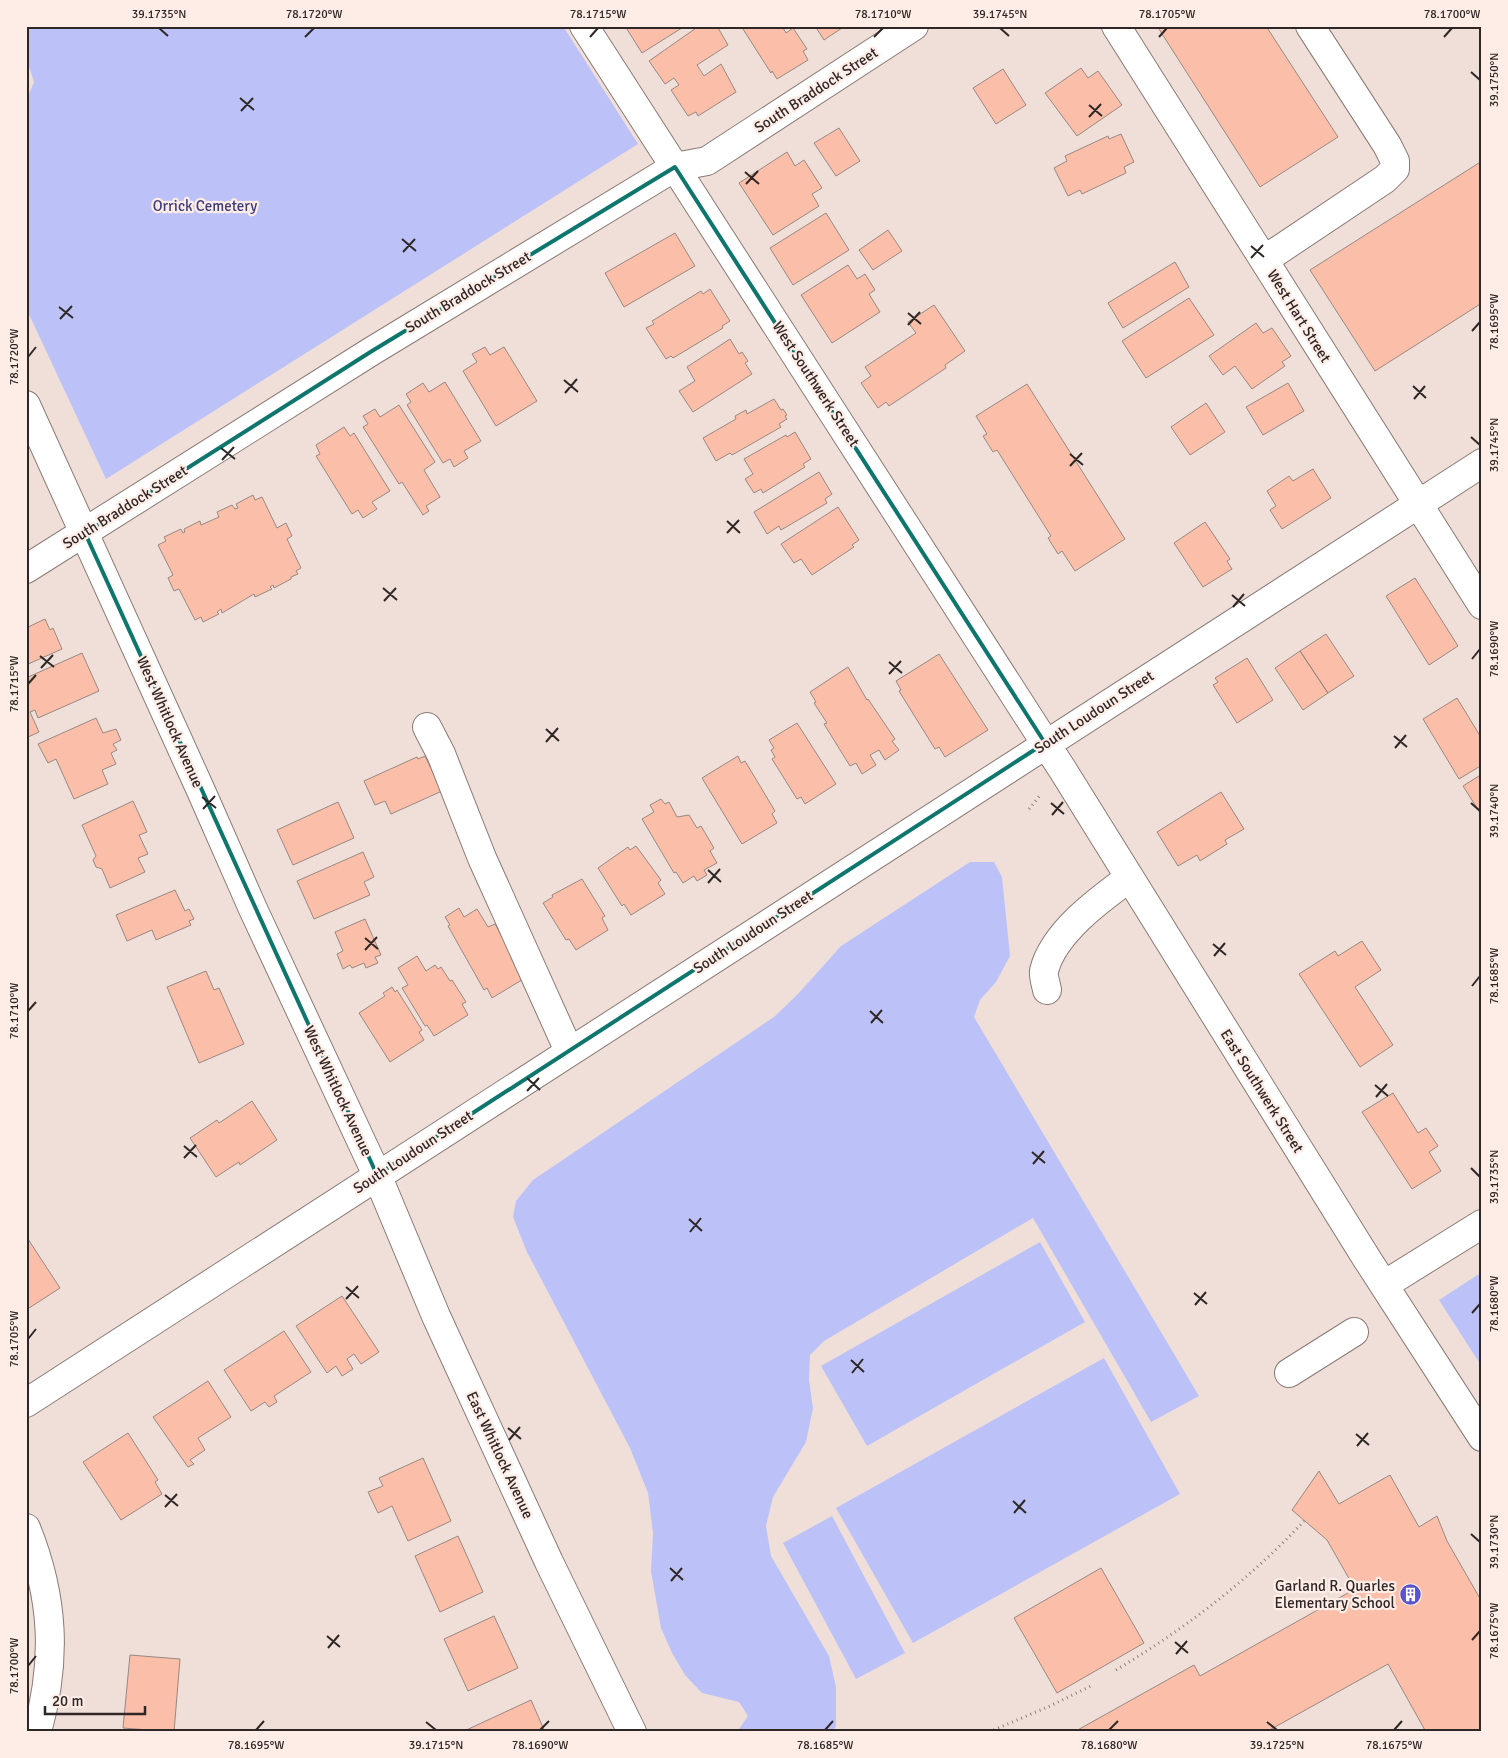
<svg xmlns="http://www.w3.org/2000/svg" width="1508" height="1758" font-family="Signika,sans-serif">
  <rect width="100%" height="100%" fill="#f0dfd9"/>
  <path fill="#bcc2f8" d="M26,26H563L638,144L106,479L26,308V101L34,82L26,57Z
    M970,862H994L1002,877L1010,956L996,982L980,1000L974,1017L1199,1396L1151,1422L1033,1218L824,1341L810,1355L809,1380L813,1408L806,1442L773,1497L766,1526L771,1556L829,1656L836,1687V1726L833,1732H737L748,1716L739,1702L702,1693L685,1675L672,1653L661,1628L651,1571L653,1533L648,1493L630,1448L527,1252L513,1217L516,1201L533,1180L774,1017L798,994L841,946Z
    M1040,1242L1085,1322L867,1446L821,1366Z
    M1482,1272V1367L1439,1300Z
    M1104,1358L1180,1494L913,1643L836,1508Z
    M832,1516L905,1653L856,1679L783,1543Z"/>
  <path fill="#fbbea8" stroke="#988883" d="M625,26H685L642,53Z
    M699,26H717L728,45L697,65L704,76L721,64L736,92L698,116L696,112L688,116L671,90L679,85L674,78L665,84L649,61Z
    M741,26H782L786,33L793,28L807,49L803,51L808,60L777,79L772,71L771,73Z
    M815,26H845L824,40Z
    M1157,26H1266L1338,137L1260,187Z
    M1081,68L1088,78L1098,71L1122,105L1077,136L1045,93Z
    M1003,69L1026,105L996,124L973,88Z
    M839,128L860,161L836,176L814,143Z
    M1121,134L1134,162L1124,167L1126,173L1082,194L1080,190L1068,196L1054,168L1067,161L1065,156L1108,136L1109,139Z
    M787,152L795,166L804,160L822,188L812,194L819,206L773,235L739,183Z
    M1482,161V303L1375,371L1310,270Z
    M826,213L849,250L793,285L770,248Z
    M888,230L902,251L873,270L859,250Z
    M675,233L695,266L624,307L605,273Z
    M1175,262L1189,287L1123,328L1108,303Z
    M848,265L857,279L865,274L875,290L869,294L880,312L832,343L801,295Z
    M710,289L730,321L722,326L723,328L673,358L671,356L666,359L646,328L654,324L652,321L701,291L703,294Z
    M1189,298L1214,335L1146,378L1122,341Z
    M934,305L965,351L945,365L946,368L889,406L886,402L878,408L861,383L871,376L865,367L916,333L908,322Z
    M1256,323L1263,333L1272,328L1291,356L1282,362L1285,366L1252,389L1235,366L1223,375L1209,356Z
    M730,339L739,354L742,352L748,361L745,363L752,374L693,412L679,391L695,381L687,367Z
    M485,347L490,355L504,347L537,401L496,426L463,371L477,362L472,354Z
    M445,382L481,441L464,451L468,458L454,467L450,459L443,463L407,405L411,402L406,394L423,383L429,392Z
    M1288,383L1304,411L1263,435L1246,407Z
    M1027,384L1125,539L1075,571L1062,551L1058,554L1048,538L1051,536L997,450L993,452L983,436L987,434L976,416Z
    M774,399L781,410L783,409L787,415L785,416L787,419L779,424L781,427L732,455L730,453L716,461L703,438L736,419L735,416L746,410L747,414Z
    M1206,403L1225,432L1190,455L1171,427Z
    M399,405L435,462L424,470L440,497L426,506L429,511L423,515L402,482L399,484L363,427L368,424L363,416L375,409L380,417Z
    M344,427L350,436L354,433L390,491L372,502L377,509L363,518L358,510L352,514L316,456L320,454L316,445Z
    M795,432L811,459L803,464L805,467L763,493L761,489L754,493L745,479L753,474L744,459L786,435L787,437Z
    M1313,469L1331,498L1282,529L1270,510L1276,506L1267,491L1289,476L1293,481Z
    M819,472L832,494L825,499L827,503L781,530L779,526L767,534L754,512Z
    M253,495L255,500L262,497L277,528L286,523L292,536L287,539L301,568L296,571L298,574L291,577V579L274,588L273,585L270,587L272,589L255,597L254,594L222,613L221,609L217,612L219,614L203,622L201,617L195,620L179,589L174,591L168,578L173,575L158,545L166,541L164,537L181,529L183,533L185,532L184,529L200,521L201,525L219,517L217,512L232,505L235,509L238,508L236,504Z
    M838,507L859,540L852,545L854,547L812,575L801,559L794,563L781,544Z
    M1205,522L1230,559L1227,561L1232,569L1203,587L1174,543Z
    M1415,578L1458,646L1429,665L1386,596Z
    M45,619L50,630L53,628L62,649L26,665V628Z
    M1326,634L1354,676L1328,693L1300,651Z
    M1300,651L1328,693L1303,710L1275,668Z
    M82,653L99,691L38,718L35,710L30,712L39,732L26,738V678Z
    M939,654L988,730L945,757L939,747L935,749L899,691L901,690L896,681Z
    M1247,658L1273,700L1237,723L1213,685L1218,682L1215,678Z
    M848,667L867,700L868,699L895,739L892,741L899,750L885,760L879,750L870,755L876,765L862,774L856,763L850,766L824,724L827,723L814,703L816,702L810,692Z
    M1457,698L1482,739V765L1459,779L1423,719Z
    M96,718L103,733L116,729L121,740L113,744L117,750L111,753L116,764L102,770L108,784L74,799L56,759L48,763L38,744Z
    M797,723L836,784L805,804L801,797L797,799L772,759L775,757L771,750L774,748L769,740Z
    M425,756L442,791L391,814L385,801L375,805L364,781L417,757L418,759Z
    M738,756L741,763L745,761L775,811L772,814L777,823L742,844L702,778Z
    M1482,774V816L1463,786Z
    M1221,792L1244,829L1225,840L1227,844L1200,861L1197,855L1178,866L1157,832Z
    M661,799L665,804L669,802L677,817L689,815L697,828L701,826L714,848L710,851L717,863L704,870L707,875L697,881L694,876L683,883L676,872L674,873L642,819L654,812L650,805Z
    M133,801L147,832L139,835L148,854L138,858L145,872L110,888L102,869L96,867L93,860L96,856L82,825Z
    M338,802L354,838L293,865L277,830Z
    M636,846L661,880L658,883L665,894L631,915L624,904L622,906L598,868L628,847L630,850Z
    M363,852L374,877L364,882L370,895L314,919L297,881Z
    M582,879L605,916L602,918L608,930L576,950L569,939L566,940L543,903L553,897L552,895Z
    M175,890L185,911L189,909L194,919L189,921L191,925L156,940L152,930L127,941L116,915Z
    M459,908L464,917L477,909L488,927L495,924L525,978L492,998L487,988L484,990L448,926L450,925L445,917Z
    M365,919L381,955L375,957L378,963L366,968L364,963L352,968L350,965L343,969L337,954L343,951L335,932Z
    M1362,941L1381,970L1355,987L1393,1045L1360,1067L1299,974L1335,951L1338,956Z
    M417,956L426,971L435,965L438,969L441,967L450,981L452,980L466,1002L462,1004L468,1015L434,1036L427,1025L425,1026L402,988L408,985L398,968Z
    M206,971L214,990L219,988L244,1044L199,1063L167,987Z
    M392,987L395,992L397,990L422,1030L419,1032L424,1040L390,1062L359,1013L385,996L383,993Z
    M1393,1093L1418,1133L1426,1128L1438,1146L1429,1152L1441,1171L1412,1189L1362,1112Z
    M252,1101L277,1140L240,1165L239,1162L216,1177L190,1138L217,1120L219,1123Z
    M26,1236L60,1288L26,1310Z
    M342,1296L379,1352L361,1364L354,1354L347,1359L353,1369L342,1376L336,1366L327,1373L296,1326Z
    M284,1331L311,1372L274,1396L277,1402L269,1407L265,1402L251,1411L224,1370Z
    M208,1381L231,1417L198,1438L205,1450L190,1460L194,1464L188,1467L153,1417Z
    M128,1433L158,1480L155,1482L162,1494L121,1520L83,1462Z
    M423,1458L451,1521L408,1541L392,1506L378,1513L368,1492L383,1486L379,1478Z
    M1319,1471L1339,1504L1390,1475L1419,1527L1437,1516L1447,1541L1482,1602V1732H1426L1388,1664L1266,1732H1074L1194,1665L1200,1676L1355,1589L1327,1540L1292,1510Z
    M458,1536L483,1592L440,1612L415,1556Z
    M1101,1568L1144,1643L1057,1693L1014,1618Z
    M494,1616L518,1668L468,1691L444,1639Z
    M130,1655L180,1659L174,1732L123,1728Z
    M531,1700L545,1732H462Z"/>
  <g fill="none" stroke-linecap="round" stroke-linejoin="round">
    <defs>
      <path id="minor" d="M584,26L1064,772L1367,1259L1482,1437
        M1116,26L1482,605
        M1264,260L1385,179L1395,169V161L1387,145L1310,26
        M26,405L202,793L253,909L377,1175L436,1316L549,1562L632,1732
        M26,569L372,351L675,167L707,161L914,26
        M427,727L441,754L482,858L569,1051
        M1047,990C1046,984 1043,976 1044,971C1053,933 1100,899 1129,878
        M1384,1285L1482,1224
        M1289,1373L1354,1332
        M26,1403L1482,463
        M26,1528C54,1597 57,1660 37,1732"/>
    </defs>
    <use href="#minor" stroke="#8a7a75" stroke-width="30"/>
    <path stroke="#8c807c" stroke-width="3" stroke-dasharray="1 4" stroke-linecap="butt" d="M1029,809L1041,794
      M1116,1670C1186,1628 1249,1580 1304,1521
      M989,1732L1050,1706L1093,1685"/>
    <use href="#minor" stroke="#fff" stroke-width="28"/>
  </g>
  <path fill="none" stroke="#0f766e" stroke-width="4" stroke-linejoin="round" d="M675,167L1045,743L377,1175L85,533L372,351Z"/>
  <path fill="none" stroke="#2e2725" stroke-width="2" d="M159,28L168,36M1000,28L1009,36M305,37L314,28M590,37L598,28M874,37L883,28M1159,37L1167,28M1444,37L1452,28M1471,72L1480,80M240,98L254,110M1089,105L1102,116M241,111L253,98M1089,117L1101,104M745,172L759,184M746,184L758,171M402,239L416,251M1251,246L1264,257M403,252L415,239M1251,258L1263,245M59,307L73,318M908,313L921,324M60,319L72,306M908,325L920,312M1472,331L1480,322M28,357L36,347M564,380L578,392M1413,386L1426,398M565,393L577,379M1414,399L1425,386M1471,437L1480,445M221,448L235,459M1070,454L1083,465M222,460L234,447M1070,466L1082,453M727,521L740,533M727,533L739,520M383,588L397,600M1232,595L1245,606M384,601L396,588M1233,607L1244,594M40,656L54,667M1472,659L1480,649M889,662L902,673M41,668L53,655M889,674L901,661M28,684L36,675M546,729L559,741M1394,736L1407,747M546,742L558,728M1395,748L1406,735M202,797L216,808M1051,803L1064,814M1471,803L1480,811M203,809L215,796M1052,815L1063,802M708,870L721,882M708,883L720,869M365,938L378,949M1213,944L1226,955M365,950L377,937M1214,956L1225,943M1472,986L1480,976M28,1011L36,1002M870,1011L883,1023M871,1023L882,1010M527,1078L540,1090M1375,1085L1388,1096M527,1091L539,1078M1376,1097L1387,1084M184,1146L197,1157M1032,1152L1045,1163M184,1158L196,1145M1033,1164L1044,1151M1471,1168L1480,1177M689,1219L702,1231M690,1232L701,1218M346,1287L359,1298M1194,1293L1207,1304M346,1299L358,1286M1195,1305L1206,1292M1472,1313L1480,1304M28,1339L36,1329M851,1360L864,1372M852,1373L863,1359M508,1428L521,1439M1356,1434L1369,1445M509,1440L520,1427M1357,1446L1368,1433M165,1495L178,1506M1013,1501L1026,1513M165,1507L177,1494M1014,1513L1025,1500M1471,1534L1480,1542M670,1568L683,1580M671,1581L682,1568M327,1636L340,1647M1472,1640L1480,1631M1175,1642L1188,1653M328,1648L339,1635M1176,1654L1187,1641M28,1666L36,1656M426,1722L436,1730M1267,1722L1277,1730M256,1730L264,1721M540,1730L549,1721M825,1730L833,1721M1109,1730L1118,1721M1394,1730L1402,1721"/>
  <defs>
    <symbol id="building-disc" viewBox="-11 -11 22 22"><circle r="9.5" fill="#5954cc" stroke="#feede6"/><path d="M-4-6H4V6H1V3H-1V6H-4ZM-2.5-4.3h1.7v1.8h-1.7ZM.8-4.3h1.7v1.8H.8ZM-2.5-1h1.7V.8h-1.7ZM.8-1h1.7V.8H.8Z" fill="#fff"/></symbol>
  </defs>
  <g fill-rule="evenodd">
    <use href="#building-disc" x="1398" y="1582" width="25" height="25"/>
  </g>
  <g text-anchor="middle" dominant-baseline="central" stroke-width="4.5" stroke-linejoin="round" paint-order="stroke">
    <g font-size="15" fill="#2e2725" stroke="#feede6">
      <text transform="translate(816 90) rotate(-33)">South Braddock Street</text>
      <text transform="translate(468 292) rotate(-31)">South Braddock Street</text>
      <text transform="translate(1299 316) rotate(58)">West Hart Street</text>
      <text transform="translate(816 384) rotate(57)">West Southwerk Street</text>
      <text transform="translate(125 507) rotate(-32)">South Braddock Street</text>
      <text transform="translate(1094 712) rotate(-33)">South Loudoun Street</text>
      <text transform="translate(170 722) rotate(66)">West Whitlock Avenue</text>
      <text transform="translate(753 932) rotate(-33)">South Loudoun Street</text>
      <text transform="translate(338 1091) rotate(65)">West Whitlock Avenue</text>
      <text transform="translate(1262 1091) rotate(58)">East Southwerk Street</text>
      <text transform="translate(413 1152) rotate(-33)">South Loudoun Street</text>
      <text transform="translate(500 1455) rotate(65)">East Whitlock Avenue</text>
    </g>
    <g font-size="15" fill="#3b3b7c" stroke="#feede6">
      <text x="205" y="206">Orrick Cemetery</text>
    </g>
    <g font-size="15" fill="#2e2725" stroke="#feede6" text-anchor="end">
      <text x="1395" y="1586">Garland R. Quarles<tspan x="1395" dy="17">Elementary School</tspan></text>
    </g>
  </g>
  <rect width="1508" height="1758" fill="none" stroke="#feede6" stroke-width="55"/>
  <path d="M45 1706v8h100v-8" fill="none" stroke="#2e2725" stroke-width="2.5"/>
  <text x="52" y="1706" font-size="15" fill="#2e2725" stroke="#feede6" stroke-width="4" paint-order="stroke">20 m</text>
  <rect x="28" y="28" width="1452" height="1702" fill="none" stroke="#2e2725" stroke-width="2"/>
  <g font-size="12" text-anchor="middle" fill="#2e2725">
    <text x="159" y="18">39.1735°N</text>
    <text x="314" y="18">78.1720°W</text>
    <text x="598" y="18">78.1715°W</text>
    <text x="883" y="18">78.1710°W</text>
    <text x="1000" y="18">39.1745°N</text>
    <text x="1167" y="18">78.1705°W</text>
    <text x="1452" y="18">78.1700°W</text>
    <text transform="translate(1494 80) rotate(-90)" y="4">39.1750°N</text>
    <text transform="translate(1494 322) rotate(-90)" y="4">78.1695°W</text>
    <text transform="translate(14 357) rotate(-90)" y="4">78.1720°W</text>
    <text transform="translate(1494 445) rotate(-90)" y="4">39.1745°N</text>
    <text transform="translate(1494 649) rotate(-90)" y="4">78.1690°W</text>
    <text transform="translate(14 684) rotate(-90)" y="4">78.1715°W</text>
    <text transform="translate(1494 811) rotate(-90)" y="4">39.1740°N</text>
    <text transform="translate(1494 976) rotate(-90)" y="4">78.1685°W</text>
    <text transform="translate(14 1011) rotate(-90)" y="4">78.1710°W</text>
    <text transform="translate(1494 1177) rotate(-90)" y="4">39.1735°N</text>
    <text transform="translate(1494 1304) rotate(-90)" y="4">78.1680°W</text>
    <text transform="translate(14 1339) rotate(-90)" y="4">78.1705°W</text>
    <text transform="translate(1494 1542) rotate(-90)" y="4">39.1730°N</text>
    <text transform="translate(1494 1631) rotate(-90)" y="4">78.1675°W</text>
    <text transform="translate(14 1666) rotate(-90)" y="4">78.1700°W</text>
    <text x="256" y="1749">78.1695°W</text>
    <text x="436" y="1749">39.1715°N</text>
    <text x="540" y="1749">78.1690°W</text>
    <text x="825" y="1749">78.1685°W</text>
    <text x="1109" y="1749">78.1680°W</text>
    <text x="1277" y="1749">39.1725°N</text>
    <text x="1394" y="1749">78.1675°W</text>
  </g>
</svg>
